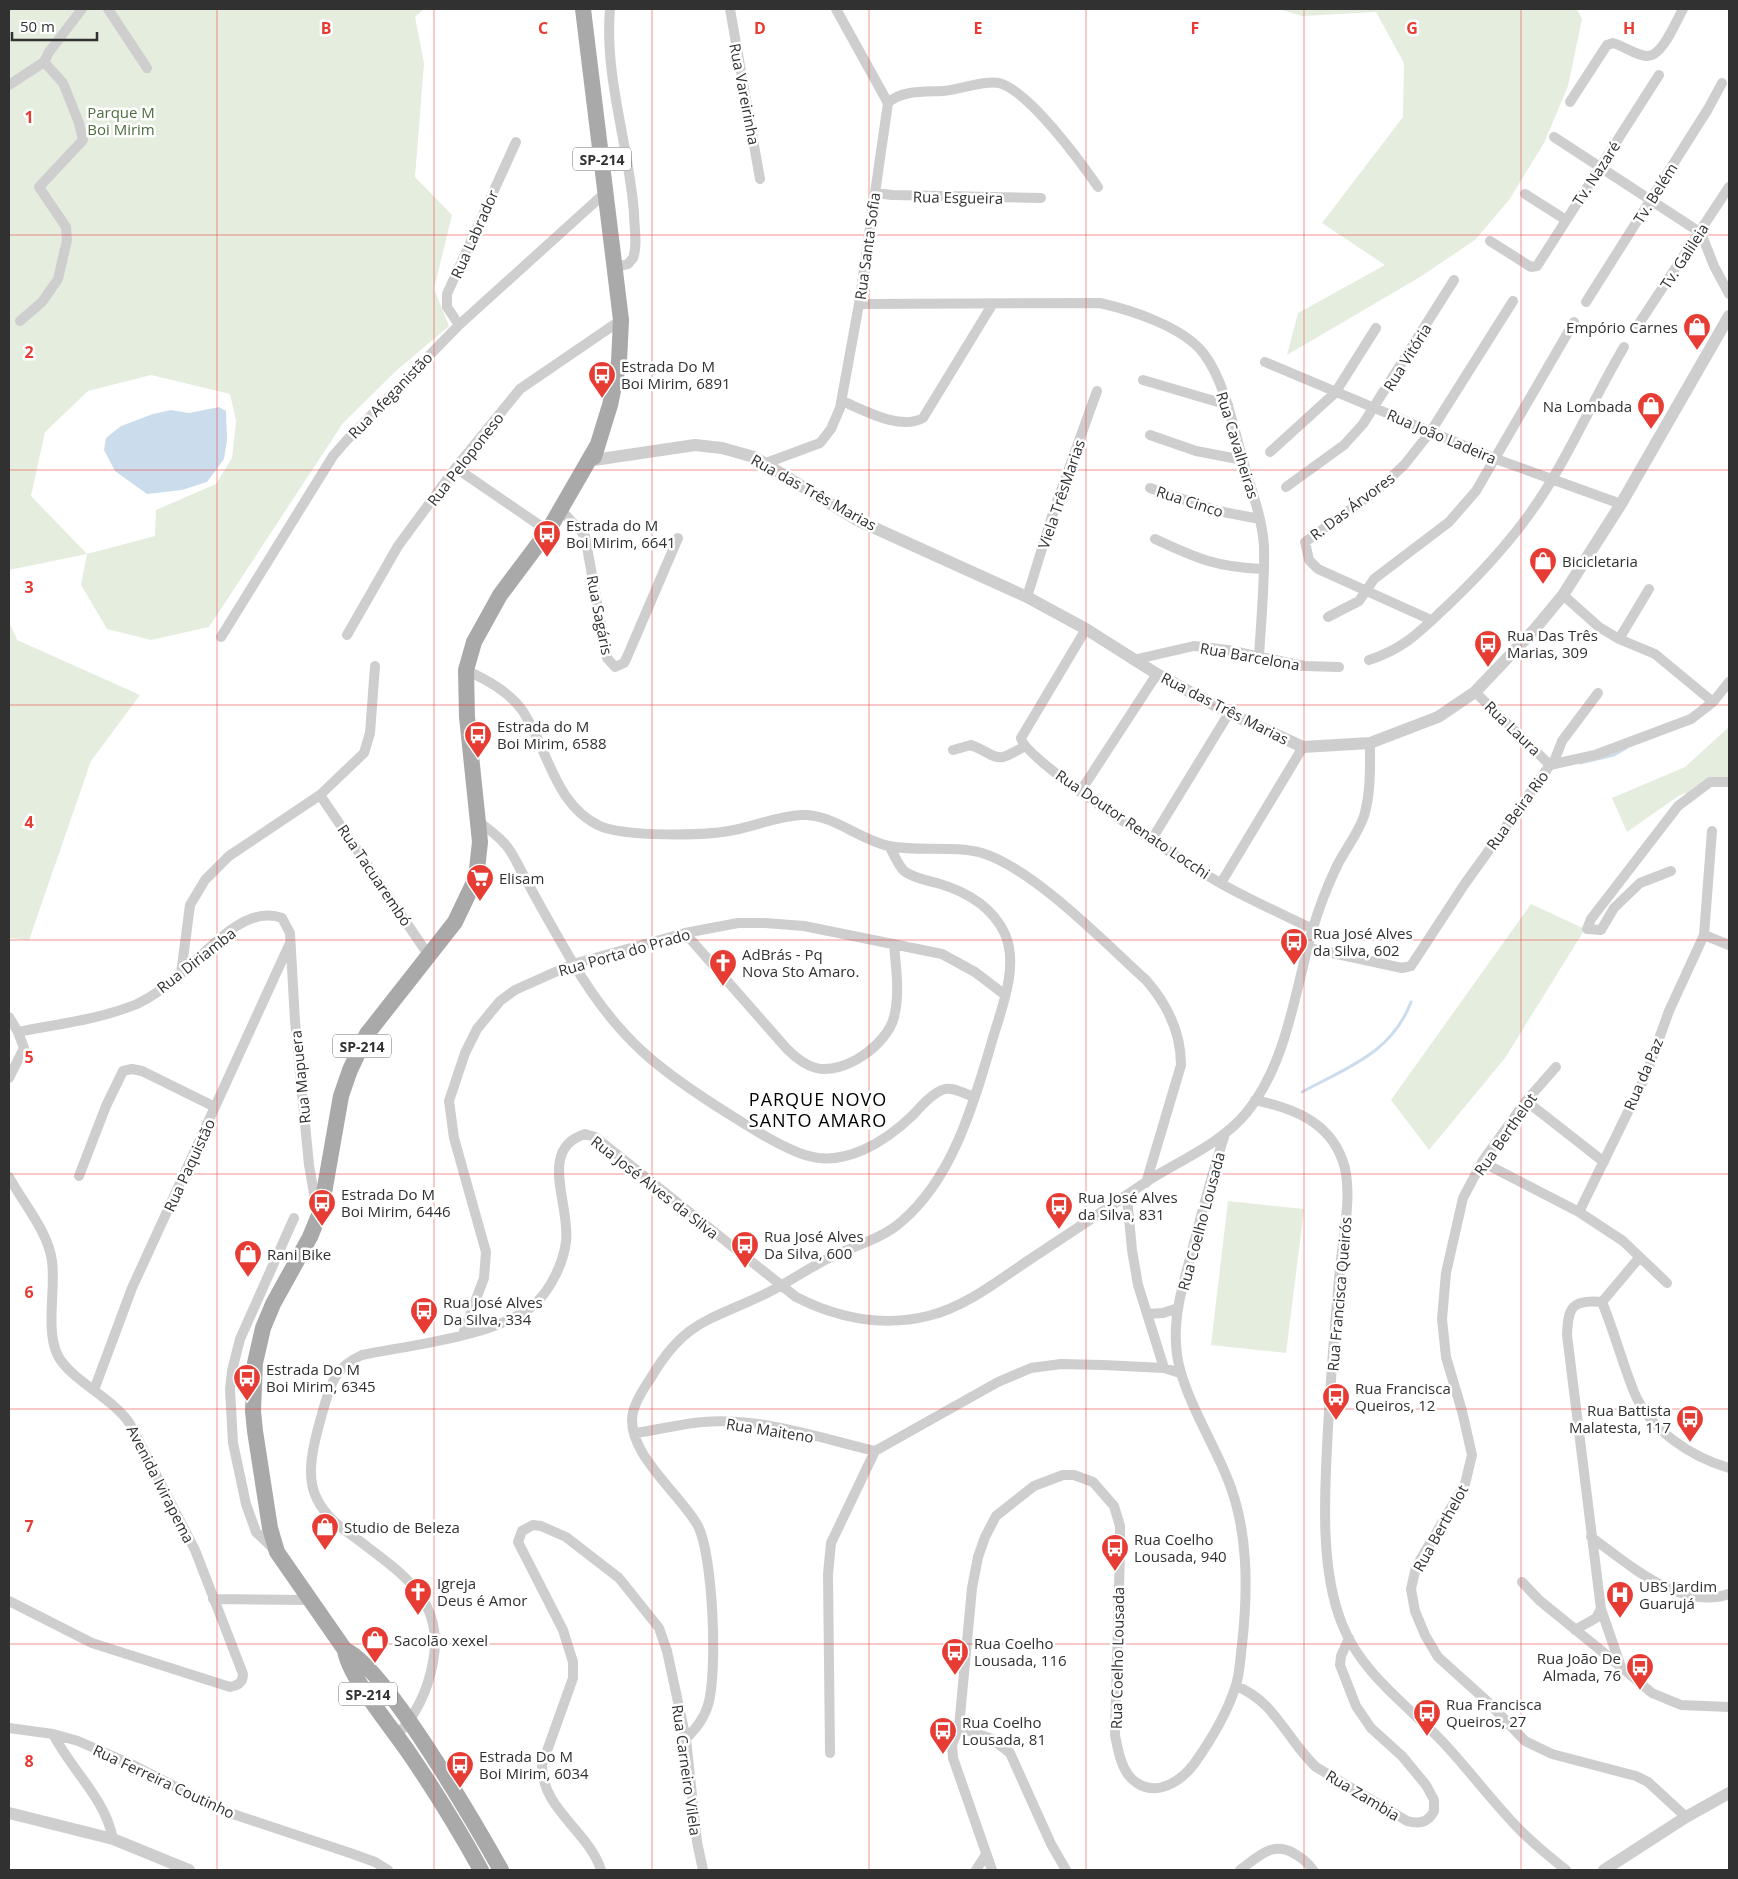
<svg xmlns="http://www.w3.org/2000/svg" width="1738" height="1879" font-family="'Open Sans',sans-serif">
  <rect width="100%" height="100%" fill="#fff"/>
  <path fill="#e5eddf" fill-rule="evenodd" d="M9,9H424L415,17L424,63L415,177L452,215L434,289L449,326L396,371L343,423L209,627L151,640L107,629L81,585L87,554L9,570ZM151,375L230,394L236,421L232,458L216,484L156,510L155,536L87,554L31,496L45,432L88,391Z
    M1279,9H1577L1582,19L1568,86L1544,143L1509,200L1475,240L1420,277L1287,355L1298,313L1385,265L1322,223L1403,117L1404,63L1376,12L1302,16Z
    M9,622L17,640L140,695L91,761L29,940L9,938Z
    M1729,727V782L1680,795L1627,832L1612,798L1685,767Z
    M1531,904L1585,929L1505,1058L1429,1150L1391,1100Z
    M1228,1201L1304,1209L1286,1353L1211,1345Z"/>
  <path fill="#cbdced" d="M219,407L226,411L227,440L224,459L207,482L182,490L147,494L115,471L104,450L106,438L121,426L153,414L171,410L189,413Z"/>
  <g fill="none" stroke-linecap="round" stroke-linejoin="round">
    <path stroke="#cbdced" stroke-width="3" d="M1580,763L1614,755L1626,748
      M1302,1092C1346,1068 1392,1053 1411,1002"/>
    <path stroke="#cecece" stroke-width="10" d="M108,9L147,68
      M610,9C604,77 629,145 634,213C634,227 638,245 633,258L628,264L616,267
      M730,9L760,179
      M836,9L888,103
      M9,85L44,62L49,52L82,9
      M1570,102L1607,45L1613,43C1624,46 1635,55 1646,56C1662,58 1676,21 1683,9
      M1554,137L1701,233L1714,266L1729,294
      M875,193L892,195L1041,198
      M1525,194L1566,220
      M1490,241L1531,267L1537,266L1659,75
      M1586,302L1708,109L1722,83
      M859,304L1100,303C1131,310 1184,327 1204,354C1225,382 1234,429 1243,461C1251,489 1262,517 1264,546C1265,583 1261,620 1259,657
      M20,321L42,302L58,279L67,240L66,227L39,187L83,140L79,123L63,83L44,62
      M459,325L447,307V294L516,142
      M1638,325L1729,187
      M1265,362L1496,459L1621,504
      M1143,380L1228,405
      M842,401C864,410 900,431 923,418L992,305
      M1150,435L1196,451L1243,460
      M1270,452L1335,393L1376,328
      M766,463L820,443L831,429L840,408L859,304L888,103C901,90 925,92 943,91C958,90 985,80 999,83C1029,91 1080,161 1098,187
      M456,468L548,531
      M1286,487L1344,445L1363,424L1454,280
      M1150,488L1218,511L1260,519
      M564,513L585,536L607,658L615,667L624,663L627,657L678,538
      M1155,539C1198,559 1216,567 1263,569
      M1563,595L1599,627L1619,639L1655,654L1713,702
      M1027,597L1054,510L1097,391
      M1328,617L1359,601L1374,579L1449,522L1476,491L1574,322
      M1431,620L1318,569L1309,560L1305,542L1380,488L1405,464L1431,431L1513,301
      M1086,629L1021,738C1025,762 1191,866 1220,883C1250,900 1282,914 1313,929
      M347,635L398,546L454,470L520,389L621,320
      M221,637L333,456L346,441L459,325L606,192
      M1619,639L1649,589
      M1133,660L1194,646L1228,650L1304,666L1339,667
      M1369,660C1405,648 1419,632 1446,607C1483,572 1518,534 1545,491C1574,445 1596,394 1624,347
      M466,670C487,680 508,691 522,710C548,748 554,805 600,826C625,837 706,836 734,830C756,826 778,816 801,815C832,813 859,840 889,846C919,852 953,845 982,853C1034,869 1105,943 1146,980C1167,1004 1181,1032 1181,1065L1146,1183
      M1475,692L1550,765
      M953,750L971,745C1001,757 993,765 1025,746
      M1553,764L1562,741L1598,693
      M1080,792L1157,674
      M320,795L429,956
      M477,820C485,827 496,834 503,842C512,850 517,864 523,874C539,904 556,934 573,963C618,1039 658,1070 732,1116C755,1130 779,1146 805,1155C845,1168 886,1141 913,1115C921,1106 933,1092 945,1089C954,1087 965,1094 974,1097
      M1152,839L1229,713
      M1671,871L1640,883L1614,908L1601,930L1587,929L1591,919L1678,806L1710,782H1729
      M1221,883L1303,747
      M685,933L787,1049C795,1057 804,1065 816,1068C844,1075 887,1045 894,1017C900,994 896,968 894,944
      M1704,935L1729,945
      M1309,948L1402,968L1411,966L1464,885L1550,765L1595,755L1691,719L1713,702L1729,682
      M181,974L190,905L205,880L229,856L320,795L364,753L370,733L375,666
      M9,1017L18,1032
      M1556,1067L1526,1101L1482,1162L1463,1198L1446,1273L1442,1319L1446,1357L1462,1411L1472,1455L1465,1484L1416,1567L1411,1589L1415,1611L1425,1635L1438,1657L1488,1702L1525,1741L1552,1754L1636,1776L1648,1782L1686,1817
      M9,1078L24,1048L18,1032C57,1024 101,1019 137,1004C152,997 168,985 181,974C207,952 244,904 282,918L290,933L295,1021L309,1165L314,1194L321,1209
      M1255,1100C1292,1108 1328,1121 1342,1159C1354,1188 1343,1237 1340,1268C1335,1321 1331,1375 1328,1428C1325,1488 1319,1567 1342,1624C1360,1671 1405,1704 1439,1738C1468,1768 1492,1802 1521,1831C1535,1845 1551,1858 1566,1870
      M1526,1101L1604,1162
      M1482,1162L1579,1212L1623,1241L1667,1283
      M79,1176L106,1106L123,1071L132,1069L142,1071L215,1107
      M9,1177C23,1203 48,1231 52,1261C56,1290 45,1330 58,1356C72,1381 113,1398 130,1424L195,1550L243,1674C243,1683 238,1685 230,1687L92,1643L9,1601
      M1127,1197L1132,1250L1138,1285L1164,1368
      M1579,1212L1646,1075L1669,1011L1704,935L1712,831
      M1602,1302C1572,1299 1568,1307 1567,1335L1601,1609L1621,1667L1652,1693L1681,1705L1729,1707
      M1602,1302C1614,1331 1622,1362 1634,1392C1650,1430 1691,1457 1729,1468
      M1602,1302L1639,1258
      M1147,1314L1163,1313L1178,1308
      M463,1334L484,1278L486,1252L454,1138L449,1101L465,1053L477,1029L500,1001L515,990L573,964L685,933L738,923H765L804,926L942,954L975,972L1005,995
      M94,1390L132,1288L290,943
      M635,1433C657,1430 680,1424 703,1422C760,1417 820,1438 875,1451
      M1591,1537C1629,1564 1679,1611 1729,1594
      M275,1550L256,1532L246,1504L233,1443L230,1389L232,1371L240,1339L294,1218
      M1522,1582L1539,1600L1620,1666
      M213,1599L310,1600
      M1575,1630L1596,1618L1601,1609
      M1236,1686C1275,1701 1287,1740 1316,1767L1407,1821C1419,1824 1428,1823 1434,1811V1800L1426,1785L1402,1756L1371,1728L1356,1706L1340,1665L1341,1656L1349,1638
      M959,1727L992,1739L1010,1753L1051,1844L1066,1870
      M9,1728L53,1734L78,1741L131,1764L221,1810L353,1854L375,1862L388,1870
      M53,1734C72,1771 105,1798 113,1839
      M397,1735C417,1714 428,1690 433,1662C445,1599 401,1573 357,1539C341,1528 326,1517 317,1499C304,1475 315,1439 322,1414C330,1386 334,1367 362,1355C410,1345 500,1336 536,1303C551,1288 563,1264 566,1242C571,1206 537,1149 585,1134L595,1137L796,1297C837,1318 883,1327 928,1316C966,1307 1000,1279 1032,1258C1070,1233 1108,1208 1146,1182C1180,1160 1221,1144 1247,1112C1288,1061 1295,989 1313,928C1319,908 1327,887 1336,868C1344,851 1358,834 1364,816C1371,792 1370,767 1370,743
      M686,1739C696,1728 704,1719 708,1705C718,1673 713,1555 698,1526C681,1494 624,1452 633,1412C636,1399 645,1387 652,1376C686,1319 712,1320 767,1293C789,1282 810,1267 833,1256C855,1246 883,1238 901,1222C951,1180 972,1109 990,1048C999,1014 1020,969 1005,934C992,906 965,891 937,883C926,880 913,878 904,871C898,865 894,854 889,846
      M830,1753L828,1574L831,1543L875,1451L998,1382L1031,1368L1061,1364L1103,1365L1164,1368L1180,1373
      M601,1870C588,1830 542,1810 542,1765L573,1678V1662L563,1630L518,1542L522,1531L533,1525L541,1526L566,1537L619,1578L659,1628L667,1651L686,1739L697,1842L703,1870
      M976,1870L985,1856
      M992,1870L953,1758L952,1745L959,1727L972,1588L978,1557L985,1537L996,1516L1034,1486L1063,1475H1074L1093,1482L1114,1506L1120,1526V1551L1115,1735C1118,1751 1122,1774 1137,1783C1158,1797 1182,1780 1194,1764C1211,1740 1226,1716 1235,1688C1240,1675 1240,1659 1242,1645C1248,1590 1249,1528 1226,1475C1210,1436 1177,1385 1176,1344C1174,1314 1183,1284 1191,1255C1201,1215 1212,1174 1225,1134
      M1240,1870C1258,1857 1272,1840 1295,1854C1302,1858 1309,1864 1313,1870"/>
    <path stroke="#cecece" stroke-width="12" d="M594,460L695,445L722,448L754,457L857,520L1027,597L1086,629L1157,674L1229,713L1303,747L1370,743L1438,717L1475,692L1534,630L1563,595L1621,504L1729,316
      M9,1813L113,1839L189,1870
      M1604,1870L1686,1817L1729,1793"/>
    <path stroke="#a9a9a9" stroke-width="16" d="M583,9L621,320L619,362L610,405L594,457
      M345,1650C383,1664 478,1829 501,1870
      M481,1870C459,1830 435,1791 409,1753C393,1729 348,1676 345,1650L277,1552L270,1528L255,1431L253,1411L255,1363L263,1328L273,1304L310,1237L321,1210L341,1096L350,1070L367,1034L455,922L476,878L480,842L467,717L466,670L474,642L500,595L548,531L597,446"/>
  </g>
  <path fill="none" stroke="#e73c34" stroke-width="1" stroke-opacity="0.55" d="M217,9V1870M434,9V1870M652,9V1870M869,9V1870M1086,9V1870M1304,9V1870M1521,9V1870M9,235H1729M9,470H1729M9,705H1729M9,940H1729M9,1174H1729M9,1409H1729M9,1644H1729"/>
  <defs>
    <symbol id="shop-pin" viewBox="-11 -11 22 30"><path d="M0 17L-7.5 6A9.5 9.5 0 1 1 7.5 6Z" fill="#e73c34" stroke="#fff"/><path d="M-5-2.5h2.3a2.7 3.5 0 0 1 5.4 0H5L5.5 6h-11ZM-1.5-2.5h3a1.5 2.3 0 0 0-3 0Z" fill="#fff"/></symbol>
    <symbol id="bus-pin" viewBox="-11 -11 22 30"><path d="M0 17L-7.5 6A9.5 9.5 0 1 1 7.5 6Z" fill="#e73c34" stroke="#fff"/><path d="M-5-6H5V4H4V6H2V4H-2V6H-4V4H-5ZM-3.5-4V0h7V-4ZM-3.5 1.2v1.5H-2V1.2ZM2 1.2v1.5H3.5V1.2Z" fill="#fff"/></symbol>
    <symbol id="supermarket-pin" viewBox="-11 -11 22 30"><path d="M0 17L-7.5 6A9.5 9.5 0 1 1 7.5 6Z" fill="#e73c34" stroke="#fff"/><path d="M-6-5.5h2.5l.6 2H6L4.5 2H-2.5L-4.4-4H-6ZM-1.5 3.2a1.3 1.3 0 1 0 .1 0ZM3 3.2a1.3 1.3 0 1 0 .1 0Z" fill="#fff"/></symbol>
    <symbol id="church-pin" viewBox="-11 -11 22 30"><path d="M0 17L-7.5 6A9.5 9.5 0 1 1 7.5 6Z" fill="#e73c34" stroke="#fff"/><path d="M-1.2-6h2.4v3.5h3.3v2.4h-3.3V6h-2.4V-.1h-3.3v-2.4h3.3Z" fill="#fff"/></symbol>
    <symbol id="hospital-pin" viewBox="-11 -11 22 30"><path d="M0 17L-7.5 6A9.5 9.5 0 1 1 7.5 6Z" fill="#e73c34" stroke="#fff"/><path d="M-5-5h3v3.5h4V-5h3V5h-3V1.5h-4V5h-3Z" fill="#fff"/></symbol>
  </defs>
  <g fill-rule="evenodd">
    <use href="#shop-pin" x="1681" y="311" width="32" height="43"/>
    <use href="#bus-pin" x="586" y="359" width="32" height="43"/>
    <use href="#shop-pin" x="1635" y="390" width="32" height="43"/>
    <use href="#bus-pin" x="531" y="518" width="32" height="43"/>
    <use href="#shop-pin" x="1527" y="545" width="32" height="43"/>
    <use href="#bus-pin" x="1472" y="628" width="32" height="43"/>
    <use href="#bus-pin" x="462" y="719" width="32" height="43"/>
    <use href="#supermarket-pin" x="464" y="862" width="32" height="43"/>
    <use href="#bus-pin" x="1278" y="926" width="32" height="43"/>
    <use href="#church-pin" x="707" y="947" width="32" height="43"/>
    <use href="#bus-pin" x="306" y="1187" width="32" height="43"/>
    <use href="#bus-pin" x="1043" y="1190" width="32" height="43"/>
    <use href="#bus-pin" x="729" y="1229" width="32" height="43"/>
    <use href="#shop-pin" x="232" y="1238" width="32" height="43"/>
    <use href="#bus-pin" x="408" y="1295" width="32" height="43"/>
    <use href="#bus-pin" x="231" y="1362" width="32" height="43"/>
    <use href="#bus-pin" x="1320" y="1381" width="32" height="43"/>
    <use href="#bus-pin" x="1674" y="1403" width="32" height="43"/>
    <use href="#shop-pin" x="309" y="1511" width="32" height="43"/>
    <use href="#bus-pin" x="1099" y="1532" width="32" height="43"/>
    <use href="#church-pin" x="402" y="1576" width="32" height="43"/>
    <use href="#hospital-pin" x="1604" y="1579" width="32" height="43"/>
    <use href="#shop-pin" x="359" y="1624" width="32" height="43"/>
    <use href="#bus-pin" x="939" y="1636" width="32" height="43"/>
    <use href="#bus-pin" x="1624" y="1651" width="32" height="43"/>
    <use href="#bus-pin" x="1411" y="1697" width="32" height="43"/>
    <use href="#bus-pin" x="927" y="1715" width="32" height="43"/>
    <use href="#bus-pin" x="444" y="1749" width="32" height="43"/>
  </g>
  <g text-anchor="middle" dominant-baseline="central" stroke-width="5" stroke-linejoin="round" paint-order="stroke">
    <g fill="#fff" stroke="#6f6f6f" stroke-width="1">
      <rect x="573" y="147.5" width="58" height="23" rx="4"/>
      <rect x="333" y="1034.5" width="58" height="23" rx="4"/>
      <rect x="339" y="1682.5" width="58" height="23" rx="4"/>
    </g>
    <g font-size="14" font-weight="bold" fill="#313131">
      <text x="602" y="159">SP-214</text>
      <text x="362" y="1046">SP-214</text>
      <text x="368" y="1694">SP-214</text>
    </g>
    <g font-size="15" fill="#313131" stroke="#fff">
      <text transform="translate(745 94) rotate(79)">Rua Vareirinha</text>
      <text transform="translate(1596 173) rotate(-57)">Tv. Nazaré</text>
      <text transform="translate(1655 193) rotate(-58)">Tv. Belém</text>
      <text transform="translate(958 197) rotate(1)">Rua Esgueira</text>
      <text transform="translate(474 234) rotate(-66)">Rua Labrador</text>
      <text transform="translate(867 246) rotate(-82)">Rua Santa Sofia</text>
      <text transform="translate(1684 256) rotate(-57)">Tv. Galileia</text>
      <text transform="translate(1407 357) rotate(-58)">Rua Vitória</text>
      <text transform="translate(390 395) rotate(-46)">Rua Afeganistão</text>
      <text transform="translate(1442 436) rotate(23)">Rua João Ladeira</text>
      <text transform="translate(1238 445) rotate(73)">Rua Cavalheiras</text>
      <text transform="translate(465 459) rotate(-52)">Rua Peloponeso</text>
      <text transform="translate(814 492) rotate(29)">Rua das Três Marias</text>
      <text transform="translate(1061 494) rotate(-71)">Viela TrêsMarias</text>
      <text transform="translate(1190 501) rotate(18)">Rua Cinco</text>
      <text transform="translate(1352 506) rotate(-37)">R. Das Árvores</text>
      <text transform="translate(600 615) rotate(79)">Rua Sagáris</text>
      <text transform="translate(1250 656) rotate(10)">Rua Barcelona</text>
      <text transform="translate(1225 708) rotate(27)">Rua das Três Marias</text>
      <text transform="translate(1513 728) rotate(44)">Rua Laura</text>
      <text transform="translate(1517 810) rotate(-54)">Rua Beira Rio</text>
      <text transform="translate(1133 824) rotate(34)">Rua Doutor Renato Locchi</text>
      <text transform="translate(375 875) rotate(56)">Rua Tacuarembó</text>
      <text transform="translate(624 952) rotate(-16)">Rua Porta do Prado</text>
      <text transform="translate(196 960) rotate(-38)">Rua Diriamba</text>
      <text transform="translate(1643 1074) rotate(-67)">Rua da Paz</text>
      <text transform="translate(300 1077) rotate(-96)">Rua Mapuera</text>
      <text transform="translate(1505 1134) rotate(-55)">Rua Berthelot</text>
      <text transform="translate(189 1165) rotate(-65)">Rua Paquistão</text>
      <text transform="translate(655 1187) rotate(38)">Rua José Alves da Silva</text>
      <text transform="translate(1201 1221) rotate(-75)">Rua Coelho Lousada</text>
      <text transform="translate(1339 1294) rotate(-85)">Rua Francisca Queirós</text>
      <text transform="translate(770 1430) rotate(9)">Rua Maiteno</text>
      <text transform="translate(161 1484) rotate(63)">Avenida Ivirapema</text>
      <text transform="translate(1440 1528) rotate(-61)">Rua Berthelot</text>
      <text transform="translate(1117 1658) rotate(-89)">Rua Coelho Lousada</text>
      <text transform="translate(687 1770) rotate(82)">Rua Carneiro Vilela</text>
      <text transform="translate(164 1781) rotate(25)">Rua Ferreira Coutinho</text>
      <text transform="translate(1363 1795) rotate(31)">Rua Zambia</text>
    </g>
    <g font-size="15" fill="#4e6d3d" stroke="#fff">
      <text x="121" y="112">Parque M<tspan x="121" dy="17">Boi Mirim</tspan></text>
    </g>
    <g font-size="15" fill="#313131" stroke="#fff" text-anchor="start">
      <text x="1678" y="327" text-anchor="end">Empório Carnes</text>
      <text x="621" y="366">Estrada Do M<tspan x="621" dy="17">Boi Mirim, 6891</tspan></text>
      <text x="1632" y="406" text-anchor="end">Na Lombada</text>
      <text x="566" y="525">Estrada do M<tspan x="566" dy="17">Boi Mirim, 6641</tspan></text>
      <text x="1562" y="561">Bicicletaria</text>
      <text x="1507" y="635">Rua Das Três<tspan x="1507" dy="17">Marias, 309</tspan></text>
      <text x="497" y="726">Estrada do M<tspan x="497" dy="17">Boi Mirim, 6588</tspan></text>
      <text x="499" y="878">Elisam</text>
      <text x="1313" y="933">Rua José Alves<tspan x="1313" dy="17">da Silva, 602</tspan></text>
      <text x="742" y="954">AdBrás - Pq<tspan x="742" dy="17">Nova Sto Amaro.</tspan></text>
      <text x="341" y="1194">Estrada Do M<tspan x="341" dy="17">Boi Mirim, 6446</tspan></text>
      <text x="1078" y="1197">Rua José Alves<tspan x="1078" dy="17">da Silva, 831</tspan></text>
      <text x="764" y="1236">Rua José Alves<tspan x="764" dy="17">Da Silva, 600</tspan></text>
      <text x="267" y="1254">Rani Bike</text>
      <text x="443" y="1302">Rua José Alves<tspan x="443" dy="17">Da Silva, 334</tspan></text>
      <text x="266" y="1369">Estrada Do M<tspan x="266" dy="17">Boi Mirim, 6345</tspan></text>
      <text x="1355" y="1388">Rua Francisca<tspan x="1355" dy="17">Queiros, 12</tspan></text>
      <text x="1671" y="1410" text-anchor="end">Rua Battista<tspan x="1671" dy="17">Malatesta, 117</tspan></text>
      <text x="344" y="1527">Studio de Beleza</text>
      <text x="1134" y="1539">Rua Coelho<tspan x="1134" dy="17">Lousada, 940</tspan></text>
      <text x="437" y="1583">Igreja<tspan x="437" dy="17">Deus é Amor</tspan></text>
      <text x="1639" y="1586">UBS Jardim<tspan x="1639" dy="17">Guarujá</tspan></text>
      <text x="394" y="1640">Sacolão xexel</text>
      <text x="974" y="1643">Rua Coelho<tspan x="974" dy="17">Lousada, 116</tspan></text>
      <text x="1621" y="1658" text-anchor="end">Rua João De<tspan x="1621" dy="17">Almada, 76</tspan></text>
      <text x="1446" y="1704">Rua Francisca<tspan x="1446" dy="17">Queiros, 27</tspan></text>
      <text x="962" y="1722">Rua Coelho<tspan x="962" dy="17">Lousada, 81</tspan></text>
      <text x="479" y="1756">Estrada Do M<tspan x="479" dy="17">Boi Mirim, 6034</tspan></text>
    </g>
    <g font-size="18" letter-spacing="1" fill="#000" stroke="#fff">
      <text x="818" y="1099">PARQUE NOVO<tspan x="818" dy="21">SANTO AMARO</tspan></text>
    </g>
  </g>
  <g font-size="16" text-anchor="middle" font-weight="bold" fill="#e73c34" stroke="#fff" stroke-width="5" stroke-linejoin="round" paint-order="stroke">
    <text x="326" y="34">B</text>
    <text x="543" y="34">C</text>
    <text x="760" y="34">D</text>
    <text x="978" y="34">E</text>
    <text x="1195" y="34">F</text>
    <text x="1412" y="34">G</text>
    <text x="1629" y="34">H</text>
    <text x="29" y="123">1</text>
    <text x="29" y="358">2</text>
    <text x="29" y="593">3</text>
    <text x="29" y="828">4</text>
    <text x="29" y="1063">5</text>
    <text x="29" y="1298">6</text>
    <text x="29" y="1532">7</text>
    <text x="29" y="1767">8</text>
  </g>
  <rect width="1738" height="1879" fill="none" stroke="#313131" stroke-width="20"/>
  <path d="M12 32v8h85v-8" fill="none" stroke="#313131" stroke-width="2.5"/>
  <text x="20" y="32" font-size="15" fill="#313131" stroke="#ffffff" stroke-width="4" paint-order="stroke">50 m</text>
</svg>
